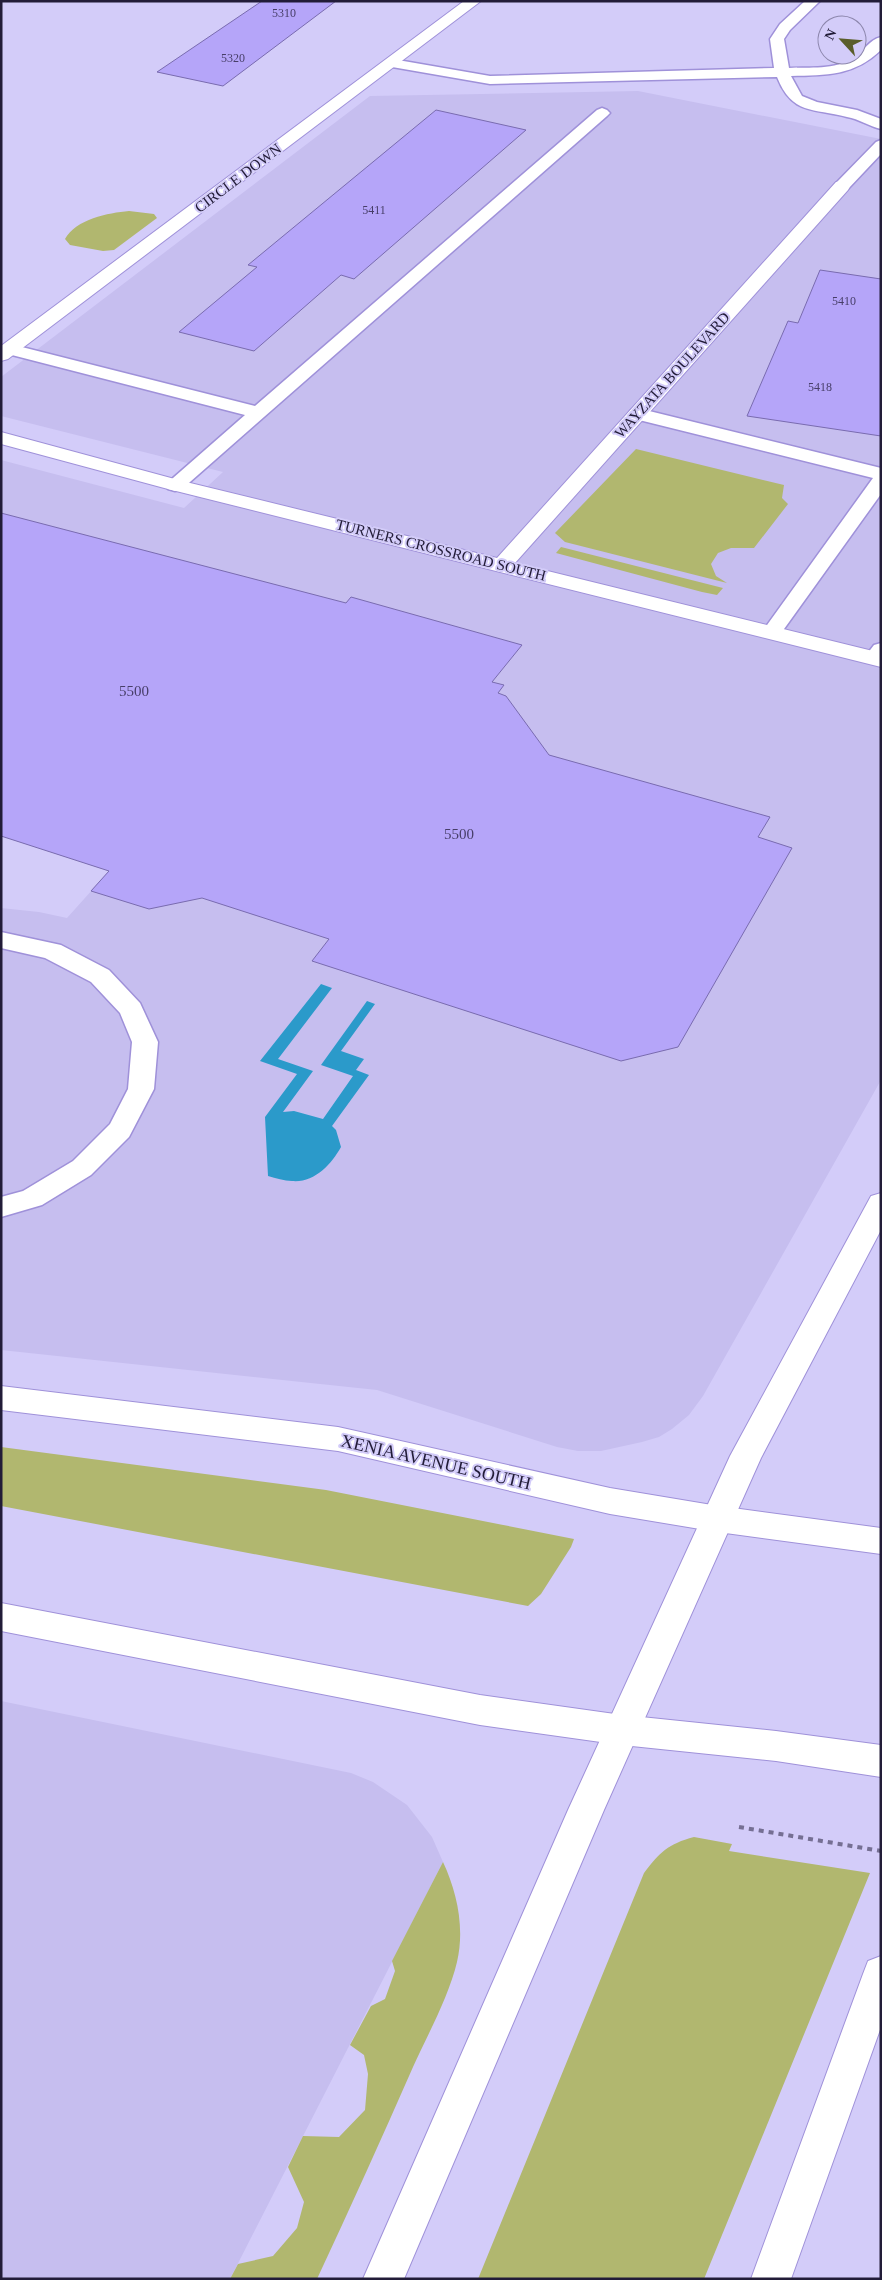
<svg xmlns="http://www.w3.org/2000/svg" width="882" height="2280" font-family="'Times New Roman',serif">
  <rect width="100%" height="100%" fill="#d3ccf9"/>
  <path fill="#c6beef" d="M638,91L881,139V1080L703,1396L689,1415L672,1429L659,1437L642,1442L601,1451H578L557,1447L377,1390L1,1350V908L39,912L67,918L110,870L1,835V460L184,508L223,472L1,416V377L370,96Z
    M1,1701L351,1773L373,1782L407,1805L432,1837L443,1862L230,2279H1Z"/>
  <path fill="#b1b76f" d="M129,211L154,214L157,218L114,250L103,251L70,245L65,239C76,219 108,213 129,211Z
    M636,449L784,485L782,498L788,504L754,548H731L718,553L711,564L716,576L727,583L565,542L555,533Z
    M561,547L723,588L717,595L702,592L556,553Z
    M1,1447L326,1490L574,1539L571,1547L541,1594L528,1606L1,1506Z
    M694,1837L732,1844L729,1851L870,1873L704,2279H478L644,1873C660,1852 668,1844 694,1837Z
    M443,1862C457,1892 465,1928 457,1962C449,1996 428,2034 413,2067C382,2138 350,2208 317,2279H230L238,2264L273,2256L297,2228L304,2202L288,2167L303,2136L339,2137L365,2110L368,2074L364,2055L350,2045L371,2006L385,1999L395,1971L392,1961Z"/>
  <path fill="#2b9aca" d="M321,984L332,988L278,1059L313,1071L283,1112L294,1111L323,1119L353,1076L321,1065L367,1001L375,1004L341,1051L364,1059L356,1070L369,1075L332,1126L336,1130L341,1147C331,1165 314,1183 292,1181C284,1181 276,1178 268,1176L265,1117L297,1074L260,1061Z"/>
  <path fill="#b5a5f9" stroke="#796baf" d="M262,1H336L223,86L157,72Z
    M436,110L526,130L354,279L341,275L254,351L179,332L257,267L248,265Z
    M820,270L881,279V436L747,416L788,321L798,323Z
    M1,513L346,603L351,597L522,645L492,682L504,685L498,693L506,696L549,755L770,817L758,837L792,848L678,1047L621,1061L312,961L329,939L202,898L149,909L91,891L109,871L1,836Z"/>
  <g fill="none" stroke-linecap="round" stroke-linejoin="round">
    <defs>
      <path id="lane" d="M805,1H820L790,30L784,39L789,68C810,67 834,70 854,58C863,52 870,39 881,37V50C854,76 827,75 791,76L802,96L817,102L857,110L881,119V129C869,126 859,119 847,117C813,108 792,115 777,77L490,84L392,67L385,63L392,59L490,76L774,68L770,39L780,24Z
        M602,108L607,110L610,113L607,116L182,489L175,491L168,489L165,485L245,415L4,353L1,349L4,345L10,344L255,406L597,110Z
        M881,140V154L848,189H836L834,186L836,183L876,142Z
        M637,408L881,468V494L779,636L772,638L765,636L762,632L873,478L631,418L628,414L631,410Z
        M881,643V663L875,664L868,662L864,658L874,645Z
        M1,932L61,945L109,970L140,1003L158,1042L154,1089L129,1137L91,1175L42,1205L1,1217V1197L23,1191L73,1161L110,1124L128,1089L132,1042L120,1013L91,982L45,958L1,948Z"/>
      <path id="street" d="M464,1H481L8,359L1,361V346Z
        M842,181L848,182L850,186L848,190L515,563L881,653V667L168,489L1,444V432L182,481L497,558L836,182Z"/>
      <path id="secondary" d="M1,1386L338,1427L610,1488L718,1506L881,1528V1554L718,1532L610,1514L338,1451L1,1410Z
        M1,1603L480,1695L622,1715L776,1731L881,1745V1777L776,1761L622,1745L480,1725L1,1631Z"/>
      <path id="highway" d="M881,1193V1230L761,1458L604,1810L404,2279H363L568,1810L730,1456L871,1196Z
        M881,1956V2027L791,2279H751L863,1974L868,1961Z"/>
    </defs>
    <use href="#lane" stroke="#9f91d9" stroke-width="3"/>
    <use href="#street" stroke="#9f91d9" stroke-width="2"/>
    <use href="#secondary" stroke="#9f91d9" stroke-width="2"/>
    <use href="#highway" stroke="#9f91d9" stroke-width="2"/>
    <path stroke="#756f93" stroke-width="4" stroke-dasharray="5 5" stroke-linecap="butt" d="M739,1827L881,1851"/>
    <use href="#lane" fill="#fff" fill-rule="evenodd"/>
    <use href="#street" fill="#fff" fill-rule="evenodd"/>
    <use href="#secondary" fill="#fff" fill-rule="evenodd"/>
    <use href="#highway" fill="#fff" fill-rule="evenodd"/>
  </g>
  <g text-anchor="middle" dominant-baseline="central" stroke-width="4" stroke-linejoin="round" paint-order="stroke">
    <g font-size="12" fill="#473e68">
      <text x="284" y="13">5310</text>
      <text x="233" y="58">5320</text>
      <text x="374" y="210">5411</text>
      <text x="844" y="301">5410</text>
      <text x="820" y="387">5418</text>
    </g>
    <g font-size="15" fill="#221c38" stroke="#d3ccf9">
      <text transform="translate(238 178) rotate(-37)">CIRCLE DOWN</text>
      <text transform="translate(672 375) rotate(-48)">WAYZATA BOULEVARD</text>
      <text transform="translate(441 550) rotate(14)">TURNERS CROSSROAD SOUTH</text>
    </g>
    <g font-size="15" fill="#473e68">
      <text x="134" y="691">5500</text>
      <text x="459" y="834">5500</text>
    </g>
    <g font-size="18" fill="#221c38" stroke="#d3ccf9">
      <text transform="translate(436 1462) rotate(13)">XENIA AVENUE SOUTH</text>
    </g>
  </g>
  <rect width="882" height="2280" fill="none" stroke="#221c38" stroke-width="5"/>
  <g transform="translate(842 40) rotate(296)"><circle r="24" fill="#d3ccf9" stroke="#8c86ac"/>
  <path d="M0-4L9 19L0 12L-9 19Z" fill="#5a5d2b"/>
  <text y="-8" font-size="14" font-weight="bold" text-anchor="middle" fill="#221c38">N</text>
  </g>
</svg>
